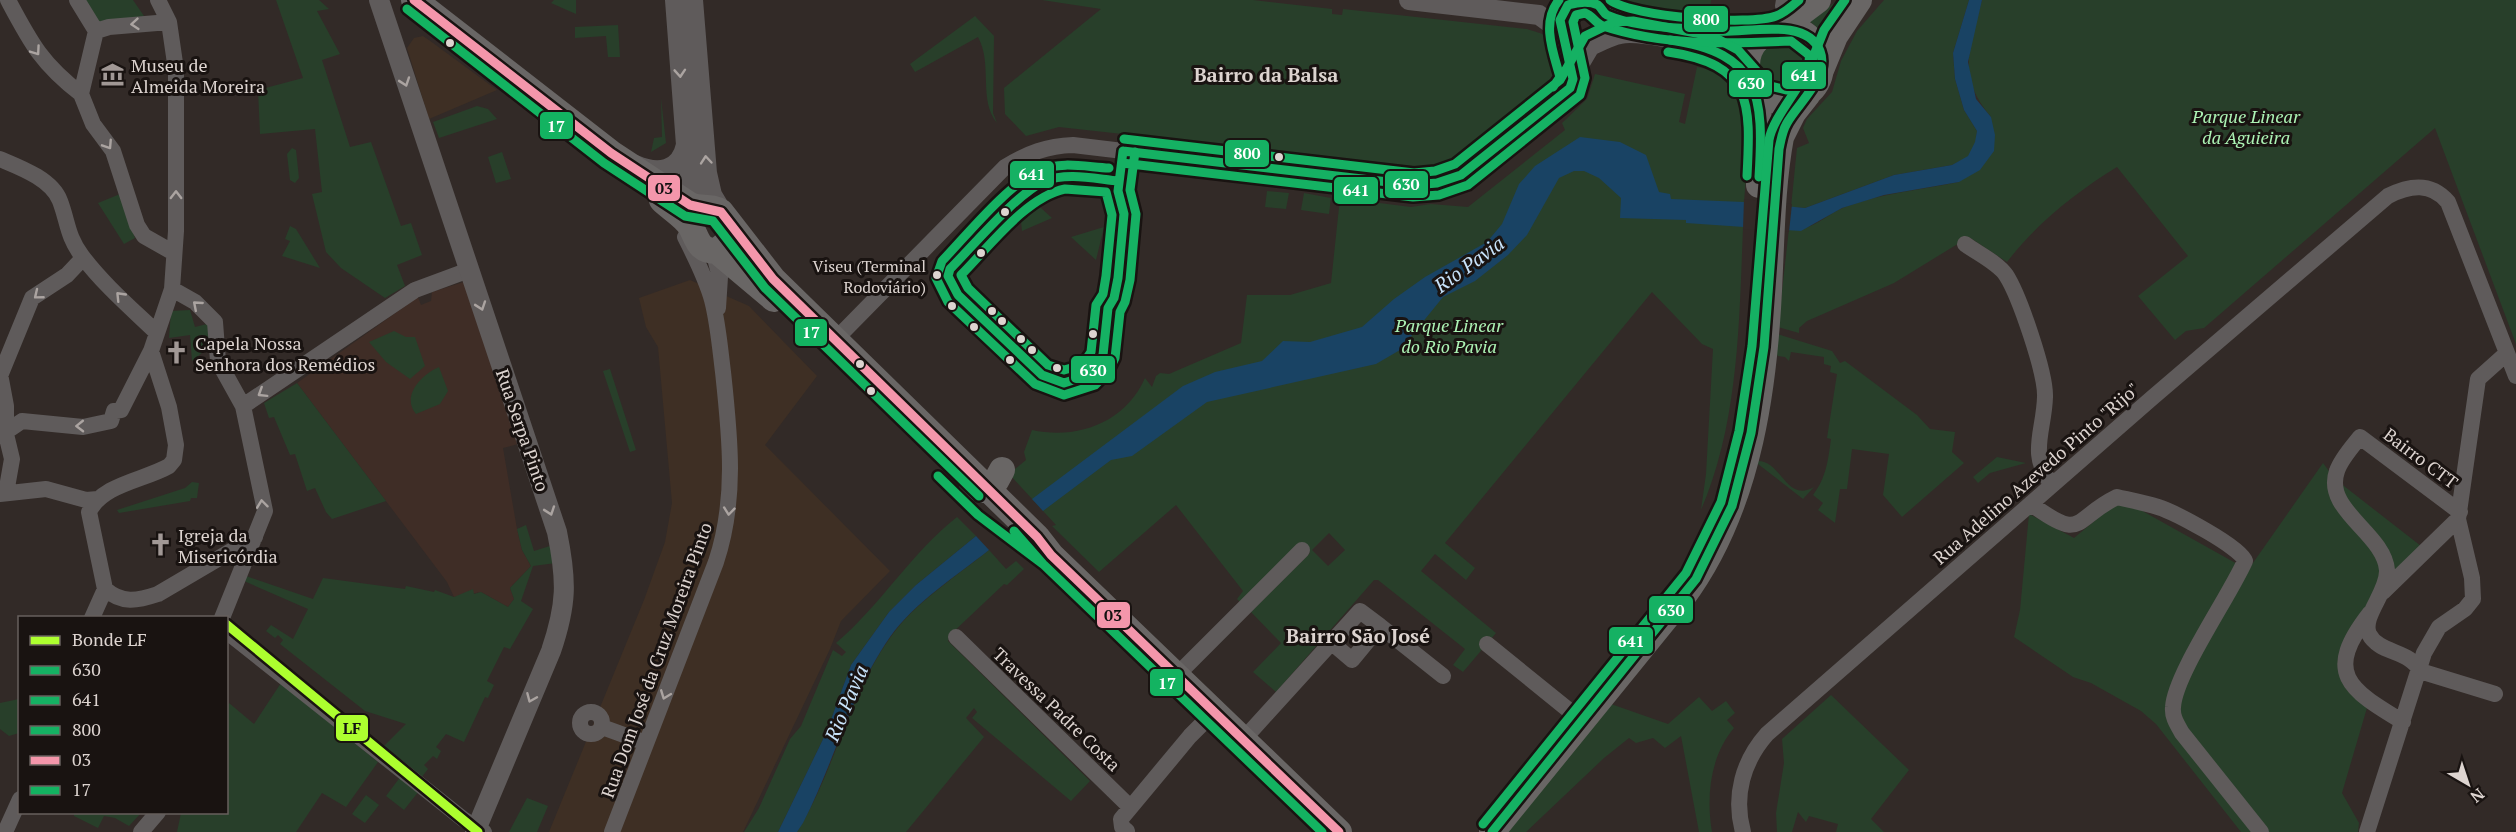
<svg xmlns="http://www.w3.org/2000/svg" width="2516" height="832" font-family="'PT Serif',serif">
  <rect width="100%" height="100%" fill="#322a27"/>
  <path fill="#3e2f24" d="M423,36L433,43L497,90L429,119L407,48L414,38Z
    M690,280L749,306L817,376L765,445L890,571L841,621L830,649L743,832H549L644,600L665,542L672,503L658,347L646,327L639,298Z"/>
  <path fill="#3f2d26" d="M467,281L518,444L503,448L517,529L522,550L531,566L510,588L514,599L508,607L481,592L454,597L447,582L297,383L418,297L421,305L431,301L432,292Z"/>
  <path fill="#283f2a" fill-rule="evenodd" d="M83,0H133L144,16L100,24Z
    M276,0H319L329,9L317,11L340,54L322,60L350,147L371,142L401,226L411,223L422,255L397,265L405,286L385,298L341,268L326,252L312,194L322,192L315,129L260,134L258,90L303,78Z
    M554,0H576V14L551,3Z
    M1042,0H1253L1332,9V14L1342,15L1343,9L1527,29C1534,32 1542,32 1548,38C1565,51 1561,75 1548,89L1458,159L1430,168L1059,127L1026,136L1005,114L1004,88L1101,9Z
    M1609,0H1711L1709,17C1683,15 1626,19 1609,0Z
    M1838,0H1845L1823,32L1809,21Z
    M1884,0H1969L1953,53L1955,79L1964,110L1977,131L1976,142L1968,157L1952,165L1894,175L1805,208L1791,207L1797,148L1809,143L1803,128L1807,119L1832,92L1841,61L1857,31Z
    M1982,0H2516V344L2435,128L2204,328L2186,331L2175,340L2138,296L2188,256L2117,167C2075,193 2038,222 2007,262L1969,237L1894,283L1807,321L1799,328V333L1778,327L1789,229C1812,232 1825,215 1845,207C1882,193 1921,190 1959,182L1991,117C1956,76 1970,47 1982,0Z
    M975,16L994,36L993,113L997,123C978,100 993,64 978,37L915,72L910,64Z
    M618,25L620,57H608L606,36L575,38V27Z
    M1755 66a29 29 0 1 1 58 0a29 29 0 1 1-58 0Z
    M1697,67C1719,71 1733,80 1742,101C1754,131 1745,174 1744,206C1739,304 1742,415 1701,510L1706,474L1713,349L1702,344L1652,292L1445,543L1475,568L1466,580L1435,554L1421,571L1496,633L1463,672L1453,665L1465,649L1378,580H1374L1276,692L1253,672L1281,643L1251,612L1310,553L1303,544L1241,603L1237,599L1243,591L1176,505L1099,572L1052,526L1056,525L1009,474L1026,460L1024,452L1032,430C1077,440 1125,423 1145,378L1152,387L1156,376L1160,373L1169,374L1241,343L1247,295H1290L1331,283L1340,198L1411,207L1431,204L1468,207L1565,130L1562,123L1587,99L1595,74L1685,94L1679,122L1685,124ZM1329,533L1345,550L1328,566L1312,550Z
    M661,98L666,143L651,152L654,138L662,137Z
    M477,106L488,109L497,119L439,138L433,122Z
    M292,148L296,150L299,178L295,183L290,180L287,154Z
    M502,152L511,179L496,183L488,157Z
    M1267,191L1289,193L1286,209L1265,207Z
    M1304,193L1331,198L1329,214L1301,210Z
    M120,194L135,238L124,244L98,203Z
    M1031,199L1052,218L1022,231L1020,210Z
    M290,226L296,229L320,268L282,256L290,241L285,239Z
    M1104,227L1096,260L1071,237Z
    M190,310L195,327L211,323L209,347L192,361L190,335L169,338L171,311Z
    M394,331L406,337H415L425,366L410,379L386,362L369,342Z
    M1777,334L1832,351L1840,363L1845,361L1917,415L1930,429L1955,432L1952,452L1964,463L1902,517L1883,495L1889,454L1852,449L1847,489H1840L1835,523L1818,510L1823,503L1813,495C1826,478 1828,461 1831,439L1827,438L1837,374L1830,372L1831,366L1824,364V357L1791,352L1789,361L1785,357L1778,356L1774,351Z
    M439,367L448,391L440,404L416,414C401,396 421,375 439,367Z
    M610,369L636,450L630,452L603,371Z
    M297,383L386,501L332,519L326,512L315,488L307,491L295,454L290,455L274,417L269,418L264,403Z
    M1997,457L2026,463L1990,473L1978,483L1973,477Z
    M1758,461C1782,461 1786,503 1814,487L1803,499L1758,464Z
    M2323,463L2335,479L2421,546L2345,660L2369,701L2342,793L2359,823L2358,832H2241L2156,724L2141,711L2091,683L2073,677L2014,637L2020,610L2029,514L2074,538L2121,499L2248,570Z
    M192,482L199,483L197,498H191L190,501L119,513L117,510L185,488Z
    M957,517L976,536L916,585L889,612L851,665L826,733L778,832H744L759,808L790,739L801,726L833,650L842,656L846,652L836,643C881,605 911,553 957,517Z
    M526,525L534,551L553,545L556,563L533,566L521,601L533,609L510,649L504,647L487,681L494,685L488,698L485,697L464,742L446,734L436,747L441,751L437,759L433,756L424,765L428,769L421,778L384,746L406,724L365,711L280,644L283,640L278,635L275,638L266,631L271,625L293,639L308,609L244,581L246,576L313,599L323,578L405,589L406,586L434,592L435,590L454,597L473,589L474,594L481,592L508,607L514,599L510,588L531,566L522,550L517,529Z
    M989,550L1006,569L1016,561L1024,569L1007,585L1004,584L950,635L948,641L1090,781L1071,801L972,718L977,712L974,708L966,718L984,737L906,832H797C835,771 848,697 890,638C915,602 956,577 989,550Z
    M281,683L378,762L346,807L322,793L296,832H177L181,813L226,812L227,707L229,703L254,724Z
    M1831,695L1909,770L1871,819L1884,832H1836L1838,824L1809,816L1806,822L1798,812L1792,832H1777L1776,813L1784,763L1782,739Z
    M1699,697L1712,711L1726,701L1735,713L1727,720L1734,728C1710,756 1706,797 1712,832H1699L1681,736L1665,748L1653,738L1636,743L1629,738L1604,758L1526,832H1502L1611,704L1668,724Z
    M19,699V733L9,736L0,729V703Z
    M401,776L419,791L404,810L386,796Z
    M366,795L379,805L365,823L352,814Z
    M527,798L548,806L537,832H509Z
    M74,813V812L141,813L129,826L115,818L104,816L98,828L74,816Z"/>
  <path fill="#194364" d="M1969,0H1982L1968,62L1976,99L1991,117L1995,135L1994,151L1980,170L1959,182L1884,195L1842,208L1801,231L1686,223V220L1620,218L1621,198L1599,178L1584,171H1574L1559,178L1527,235L1508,255L1475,281L1443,297L1400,350L1376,364L1207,402L1132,456L1111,460L1043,511L1032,499L1183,386L1215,372L1262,361L1283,341L1310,342L1362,327L1394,299L1425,277L1487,242L1502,224L1519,184L1535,166L1580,137L1620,142L1646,155L1659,192L1670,194L1671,199L1744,202L1805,208L1894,175L1952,165L1968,156L1975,142L1977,131L1964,110L1955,79L1953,53Z
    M976,536L989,550C956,576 915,602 890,637C851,693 834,763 803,823L797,832H778L826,733L851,665L889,612L916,585Z"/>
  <path fill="#322a27" d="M1744,199L1792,204L1789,232L1743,229Z"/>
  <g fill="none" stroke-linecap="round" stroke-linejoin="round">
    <path stroke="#5f5b5b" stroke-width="16" d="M8,0C31,43 41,63 81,94
      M77,0L96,31
      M1783,6L1784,0
      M96,31L81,94L93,124L113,151L137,225L144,236L174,253
      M96,31L109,27L169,22
      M1565,39L1573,79
      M0,159C19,167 52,179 60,201C68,222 67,236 82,256C103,284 132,309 157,333
      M1965,244C1977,253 1998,263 2006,275C2019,295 2046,373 2045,397C2044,432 2028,454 2052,485
      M713,251L720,277L718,308
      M172,289L195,302L215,322L218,361L243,406L265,511L222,618
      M836,339L1005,167C1028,153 1047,146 1073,145L1349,178L1414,185L1437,183L1461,175L1564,94L1593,45
      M0,374L6,406V434L12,459L6,493
      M0,376L32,298L67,275L83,258
      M243,406L415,290L469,270
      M0,436L22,421L83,427L111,421L114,411L121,410L151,351
      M0,494L46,489L86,500L98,499
      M2031,504C2084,543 2072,519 2117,497C2130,500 2145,503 2158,507C2174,512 2241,547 2245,561C2229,597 2175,674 2173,707C2172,717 2177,724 2182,733L2261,832
      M105,589L89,512C102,484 145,480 169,466L174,460L176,445L169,407L151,351L172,289L176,231V70L169,22L158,0
      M105,589C122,604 137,601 158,594L255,537
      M2383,592L2458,519
      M2370,613C2323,673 2348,689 2403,722
      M92,618L105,589
      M1380,626L1443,676
      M226,631L463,819L484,832
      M956,637L1130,807
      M1487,644L1571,712
      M2420,671C2410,650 2379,654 2369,634C2361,617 2388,592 2387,570C2384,533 2323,510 2337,471C2341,459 2352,447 2360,437L2460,512
      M2420,671L2495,694
      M1176,676L1302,550
      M580 723a11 11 0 1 1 22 0a11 11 0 1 1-22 0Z
      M602,727L646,743
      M1242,741L1360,611L1380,626L1352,660L1332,643
      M1127,831L1122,827L1121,819L1190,736L1213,713
      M5,832L20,799
      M141,832L158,812
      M612,832L716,562C737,499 730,437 723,372C720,348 718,323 712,300C706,278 695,257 685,237
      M1743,832C1733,796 1743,761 1767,734L2152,398L2388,196C2410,185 2431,182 2448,202L2516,376
      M2367,832L2424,653L2439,627L2465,609L2473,599L2472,578L2458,519L2478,379L2507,353"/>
    <path stroke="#5f5b5b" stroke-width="20" d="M379,0L557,532C567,581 567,604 551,651L475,832
      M675,0L686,145L694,204L693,217
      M693,0L707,173L712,195L724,215
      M1409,0L1539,15L1561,31
      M1568,5C1557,18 1557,41 1577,46C1592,50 1605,36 1620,34C1637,30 1703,43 1719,51C1732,58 1740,69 1749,80
      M1558,9C1578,2 1607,0 1607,26
      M1605,14C1648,31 1721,32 1767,31
      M635,165C658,175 680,172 686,145"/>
    <path stroke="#696665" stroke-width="26" d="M414,0L611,153L690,205C701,210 711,205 721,212L773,279L1037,537L1051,555L1339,832
      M1782,27L1818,0
      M1747 65a37 37 0 1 1 74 0a37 37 0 1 1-74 0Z
      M1821,70L1835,36L1859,0
      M1755,90L1761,133L1759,185
      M662,200C670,208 685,217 691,227C698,240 698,251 717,251L729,241
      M717,251L774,299
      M972,486L983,490L996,481L1002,470
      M1492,832L1682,598C1751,505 1766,381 1770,268C1772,225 1773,180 1781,137L1793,113L1808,94"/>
    <defs>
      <path id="bus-1" d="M1670,40C1761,53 1764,96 1759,177
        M1123,151L1414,185L1437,183L1461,175L1570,88L1573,79L1560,20L1568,5C1578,2 1588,0 1598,5C1602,8 1603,13 1607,15C1639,29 1681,27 1715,31C1745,34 1806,16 1820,51C1830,77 1798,103 1787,123C1782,131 1781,140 1779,149L1764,347L1751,433L1732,506L1696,579L1492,832
        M1119,181C1096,179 1067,172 1045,181C1017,193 973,246 950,269L948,276L958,295L1042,375L1064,383L1089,375L1103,355L1108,308L1114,298L1118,278L1124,214L1118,191L1123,151"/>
      <path id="bus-2" d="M1668,52C1752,64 1751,102 1747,176
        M1122,163L1413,197L1439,195L1468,185L1580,95L1585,78L1573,22L1576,15L1585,13C1593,16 1595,23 1603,26C1663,46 1729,44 1791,41L1809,55C1813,77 1774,112 1769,140L1752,346L1739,431L1721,502L1686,573L1483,824
        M1109,168C1087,167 1061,161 1040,170C1008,184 967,235 942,261L936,278L948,302L1035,384L1064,395L1095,385L1108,372L1115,358L1120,312L1125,302L1130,280L1136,214L1130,190L1135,152"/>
      <path id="bus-3" d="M1610,0C1632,17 1750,26 1776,16C1785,13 1792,6 1799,0
        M1553,87L1560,77C1553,52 1541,22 1559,0
        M1124,139L1414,173L1435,171L1455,164L1560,80L1585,36L1614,22L1633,21L1712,36L1738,50L1770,86L1787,90L1804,80L1824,30L1845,0
        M1065,189L1106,192L1112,215L1106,276L1103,294L1096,305L1091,352L1082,365L1064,370L1048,365L968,288L961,275C989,247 1026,197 1065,189Z"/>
      <path id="bus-4" d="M414,0L611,153L690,205L721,212L773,279L1037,537L1051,555L1339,832"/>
      <path id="bus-5" d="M407,9L604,163L685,216L713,221L765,288L979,496
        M938,476L978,515L1044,565
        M1014,531L1043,564L1322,832"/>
    </defs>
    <use href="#bus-1" stroke="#191311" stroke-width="14"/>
    <use href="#bus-2" stroke="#191311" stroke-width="14"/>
    <use href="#bus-3" stroke="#191311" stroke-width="14"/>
    <use href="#bus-4" stroke="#191311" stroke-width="14"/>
    <use href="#bus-5" stroke="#191311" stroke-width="14"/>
    <use href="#bus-1" stroke="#15b163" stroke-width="9"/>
    <use href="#bus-2" stroke="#15b163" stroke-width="9"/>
    <use href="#bus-3" stroke="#15b163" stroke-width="9"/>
    <use href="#bus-4" stroke="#f496ab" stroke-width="9"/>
    <use href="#bus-5" stroke="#13b361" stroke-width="9"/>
    <defs>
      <path id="tram-1" d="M226,624L478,832"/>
    </defs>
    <use href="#tram-1" stroke="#191311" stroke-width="14"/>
    <use href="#tram-1" stroke="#adff2f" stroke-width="9"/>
  </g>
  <defs><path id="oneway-chevron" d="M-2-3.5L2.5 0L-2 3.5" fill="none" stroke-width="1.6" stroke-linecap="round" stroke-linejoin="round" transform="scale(1.5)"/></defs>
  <g stroke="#aba4a1">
    <use href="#oneway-chevron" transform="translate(135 24) rotate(175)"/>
    <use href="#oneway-chevron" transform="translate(36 51) rotate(55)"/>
    <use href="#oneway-chevron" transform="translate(680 73) rotate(86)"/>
    <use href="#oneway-chevron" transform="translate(405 82) rotate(71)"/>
    <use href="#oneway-chevron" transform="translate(108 145) rotate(57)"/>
    <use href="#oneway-chevron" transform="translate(706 160) rotate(-95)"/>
    <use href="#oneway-chevron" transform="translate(176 195) rotate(-90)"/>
    <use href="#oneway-chevron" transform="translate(38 295) rotate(141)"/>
    <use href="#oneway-chevron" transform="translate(120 296) rotate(-134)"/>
    <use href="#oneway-chevron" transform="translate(197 305) rotate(-139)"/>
    <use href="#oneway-chevron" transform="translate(481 306) rotate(71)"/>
    <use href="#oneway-chevron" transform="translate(262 393) rotate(148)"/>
    <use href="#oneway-chevron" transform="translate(80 426) rotate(179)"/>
    <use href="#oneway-chevron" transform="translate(262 504) rotate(-97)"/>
    <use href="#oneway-chevron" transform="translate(550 511) rotate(71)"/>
    <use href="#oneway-chevron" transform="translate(729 511) rotate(96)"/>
    <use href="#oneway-chevron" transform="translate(665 695) rotate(111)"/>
    <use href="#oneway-chevron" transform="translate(531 698) rotate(113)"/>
  </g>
  <defs>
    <symbol id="museum-bare" viewBox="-9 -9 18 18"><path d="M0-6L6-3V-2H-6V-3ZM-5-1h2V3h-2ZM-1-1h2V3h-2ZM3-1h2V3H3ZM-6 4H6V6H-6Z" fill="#a19895" stroke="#191311" stroke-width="2.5" paint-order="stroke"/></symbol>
    <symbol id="church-bare" viewBox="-9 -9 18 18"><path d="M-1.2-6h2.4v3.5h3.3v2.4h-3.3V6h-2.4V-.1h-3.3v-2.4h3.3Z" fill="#a19895" stroke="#191311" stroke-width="2.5" paint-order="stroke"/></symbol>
  </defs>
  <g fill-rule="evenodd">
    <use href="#museum-bare" x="96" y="58" width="33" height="33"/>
    <use href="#church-bare" x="160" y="336" width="33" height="33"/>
    <use href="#church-bare" x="144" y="528" width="33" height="33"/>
  </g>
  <g fill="#ddd4d0" stroke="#191311" stroke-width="2">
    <circle cx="450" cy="43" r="5"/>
    <circle cx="1279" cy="157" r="5"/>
    <circle cx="1005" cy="212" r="5"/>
    <circle cx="981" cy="253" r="5"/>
    <circle cx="937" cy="275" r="5"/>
    <circle cx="952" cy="306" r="5"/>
    <circle cx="992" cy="311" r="5"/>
    <circle cx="1002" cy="321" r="5"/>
    <circle cx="974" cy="327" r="5"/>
    <circle cx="1093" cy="334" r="5"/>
    <circle cx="1021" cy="339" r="5"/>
    <circle cx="1032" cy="350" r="5"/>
    <circle cx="1010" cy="360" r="5"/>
    <circle cx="860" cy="364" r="5"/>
    <circle cx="1057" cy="368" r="5"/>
    <circle cx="871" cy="391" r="5"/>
  </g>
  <g text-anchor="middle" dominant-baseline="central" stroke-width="6" stroke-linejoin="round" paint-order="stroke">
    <g font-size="16" fill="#ddd4d0" stroke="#191311" text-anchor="end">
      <text x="926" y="266">Viseu (Terminal<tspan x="926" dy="21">Rodoviário)</tspan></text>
    </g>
    <g font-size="18" fill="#ddd4d0" stroke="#191311" text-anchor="start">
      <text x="131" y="65">Museu de<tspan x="131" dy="21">Almeida Moreira</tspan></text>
      <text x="195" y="343">Capela Nossa<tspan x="195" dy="21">Senhora dos Remédios</tspan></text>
      <text x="178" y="535">Igreja da<tspan x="178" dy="21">Misericórdia</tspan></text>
    </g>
    <g font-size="18" font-style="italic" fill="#adf4b5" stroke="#191311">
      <text x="2246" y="116">Parque Linear<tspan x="2246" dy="21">da Aguieira</tspan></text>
      <text x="1449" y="325">Parque Linear<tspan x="1449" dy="21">do Rio Pavia</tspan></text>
    </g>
    <g font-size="18" fill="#ddd4d0" stroke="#191311">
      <text transform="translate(523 430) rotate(71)">Rua Serpa Pinto</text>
      <text transform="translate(2421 458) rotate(37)">Bairro CTT</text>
      <text transform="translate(2036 473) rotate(-41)">Rua Adelino Azevedo Pinto "Rijo"</text>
      <text transform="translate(656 660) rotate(-70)">Rua Dom José da Cruz Moreira Pinto</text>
      <text transform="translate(1057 709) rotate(44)">Travessa Padre Costa</text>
    </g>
    <g font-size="20" font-weight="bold" fill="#ddd4d0" stroke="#191311">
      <text x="1266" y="74">Bairro da Balsa</text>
      <text x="1358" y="635">Bairro São José</text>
    </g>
    <g font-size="20" font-style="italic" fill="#c8e3fb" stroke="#191311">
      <text transform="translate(1469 264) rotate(-36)">Rio Pavia</text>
      <text transform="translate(846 703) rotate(-67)">Rio Pavia</text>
    </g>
  </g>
  <g stroke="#191311" stroke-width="2">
    <rect x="1683" y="5" width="46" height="28" rx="6" fill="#15b163"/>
    <rect x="1781" y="61" width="46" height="29" rx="6" fill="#15b163"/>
    <rect x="1728" y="69" width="45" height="29" rx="6" fill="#15b163"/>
    <rect x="539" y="111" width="35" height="29" rx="6" fill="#13b361"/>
    <rect x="1224" y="139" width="46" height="29" rx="6" fill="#15b163"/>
    <rect x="1009" y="160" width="46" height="29" rx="6" fill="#15b163"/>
    <rect x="1384" y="170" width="45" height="29" rx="6" fill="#15b163"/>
    <rect x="647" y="174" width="34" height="28" rx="6" fill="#f496ab"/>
    <rect x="1333" y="176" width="46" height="29" rx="6" fill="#15b163"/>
    <rect x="794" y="318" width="34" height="29" rx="6" fill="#13b361"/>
    <rect x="1070" y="355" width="46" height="29" rx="6" fill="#15b163"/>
    <rect x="1648" y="595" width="46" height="29" rx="6" fill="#15b163"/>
    <rect x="1096" y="601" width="35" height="28" rx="6" fill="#f496ab"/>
    <rect x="1608" y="626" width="46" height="29" rx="6" fill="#15b163"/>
    <rect x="1149" y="668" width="35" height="29" rx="6" fill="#13b361"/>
    <rect x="335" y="714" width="34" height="28" rx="6" fill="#adff2f"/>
  </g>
  <g font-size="16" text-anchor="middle" font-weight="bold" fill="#fff">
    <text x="1706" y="25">800</text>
    <text x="1804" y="81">641</text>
    <text x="1751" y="89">630</text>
    <text x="556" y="132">17</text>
    <text x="1247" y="159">800</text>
    <text x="1032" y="180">641</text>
    <text x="1406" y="190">630</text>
    <text x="1356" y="196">641</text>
    <text x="811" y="338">17</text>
    <text x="1093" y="376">630</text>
    <text x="1671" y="616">630</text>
    <text x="1631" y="647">641</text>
    <text x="1167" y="689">17</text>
  </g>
  <g font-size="16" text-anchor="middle" font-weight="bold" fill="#111">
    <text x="664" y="194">03</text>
    <text x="1113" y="621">03</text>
    <text x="352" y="734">LF</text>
  </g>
  <rect x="18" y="616" width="210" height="198" fill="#191311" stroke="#67605d" stroke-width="1.5"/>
  <rect x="30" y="636" width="30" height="9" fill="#adff2f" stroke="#67605d" stroke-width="1.5"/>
  <text x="72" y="646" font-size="18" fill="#ddd4d0">Bonde LF</text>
  <rect x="30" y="666" width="30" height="9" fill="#15b163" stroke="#67605d" stroke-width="1.5"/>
  <text x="72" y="676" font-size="18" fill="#ddd4d0">630</text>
  <rect x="30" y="696" width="30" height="9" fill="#15b163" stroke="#67605d" stroke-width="1.5"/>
  <text x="72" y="706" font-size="18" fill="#ddd4d0">641</text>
  <rect x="30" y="726" width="30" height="9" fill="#15b163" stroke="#67605d" stroke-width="1.5"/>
  <text x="72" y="736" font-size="18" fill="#ddd4d0">800</text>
  <rect x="30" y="756" width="30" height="9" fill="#f496ab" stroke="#67605d" stroke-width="1.5"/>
  <text x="72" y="766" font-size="18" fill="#ddd4d0">03</text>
  <rect x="30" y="786" width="30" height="9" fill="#13b361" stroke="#67605d" stroke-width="1.5"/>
  <text x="72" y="796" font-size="18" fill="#ddd4d0">17</text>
  <g transform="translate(2468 784) rotate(141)" stroke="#191311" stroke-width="4.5" paint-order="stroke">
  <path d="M0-4.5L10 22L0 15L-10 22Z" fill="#ddd4d0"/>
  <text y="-9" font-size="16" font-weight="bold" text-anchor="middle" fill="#ddd4d0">N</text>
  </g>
</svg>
